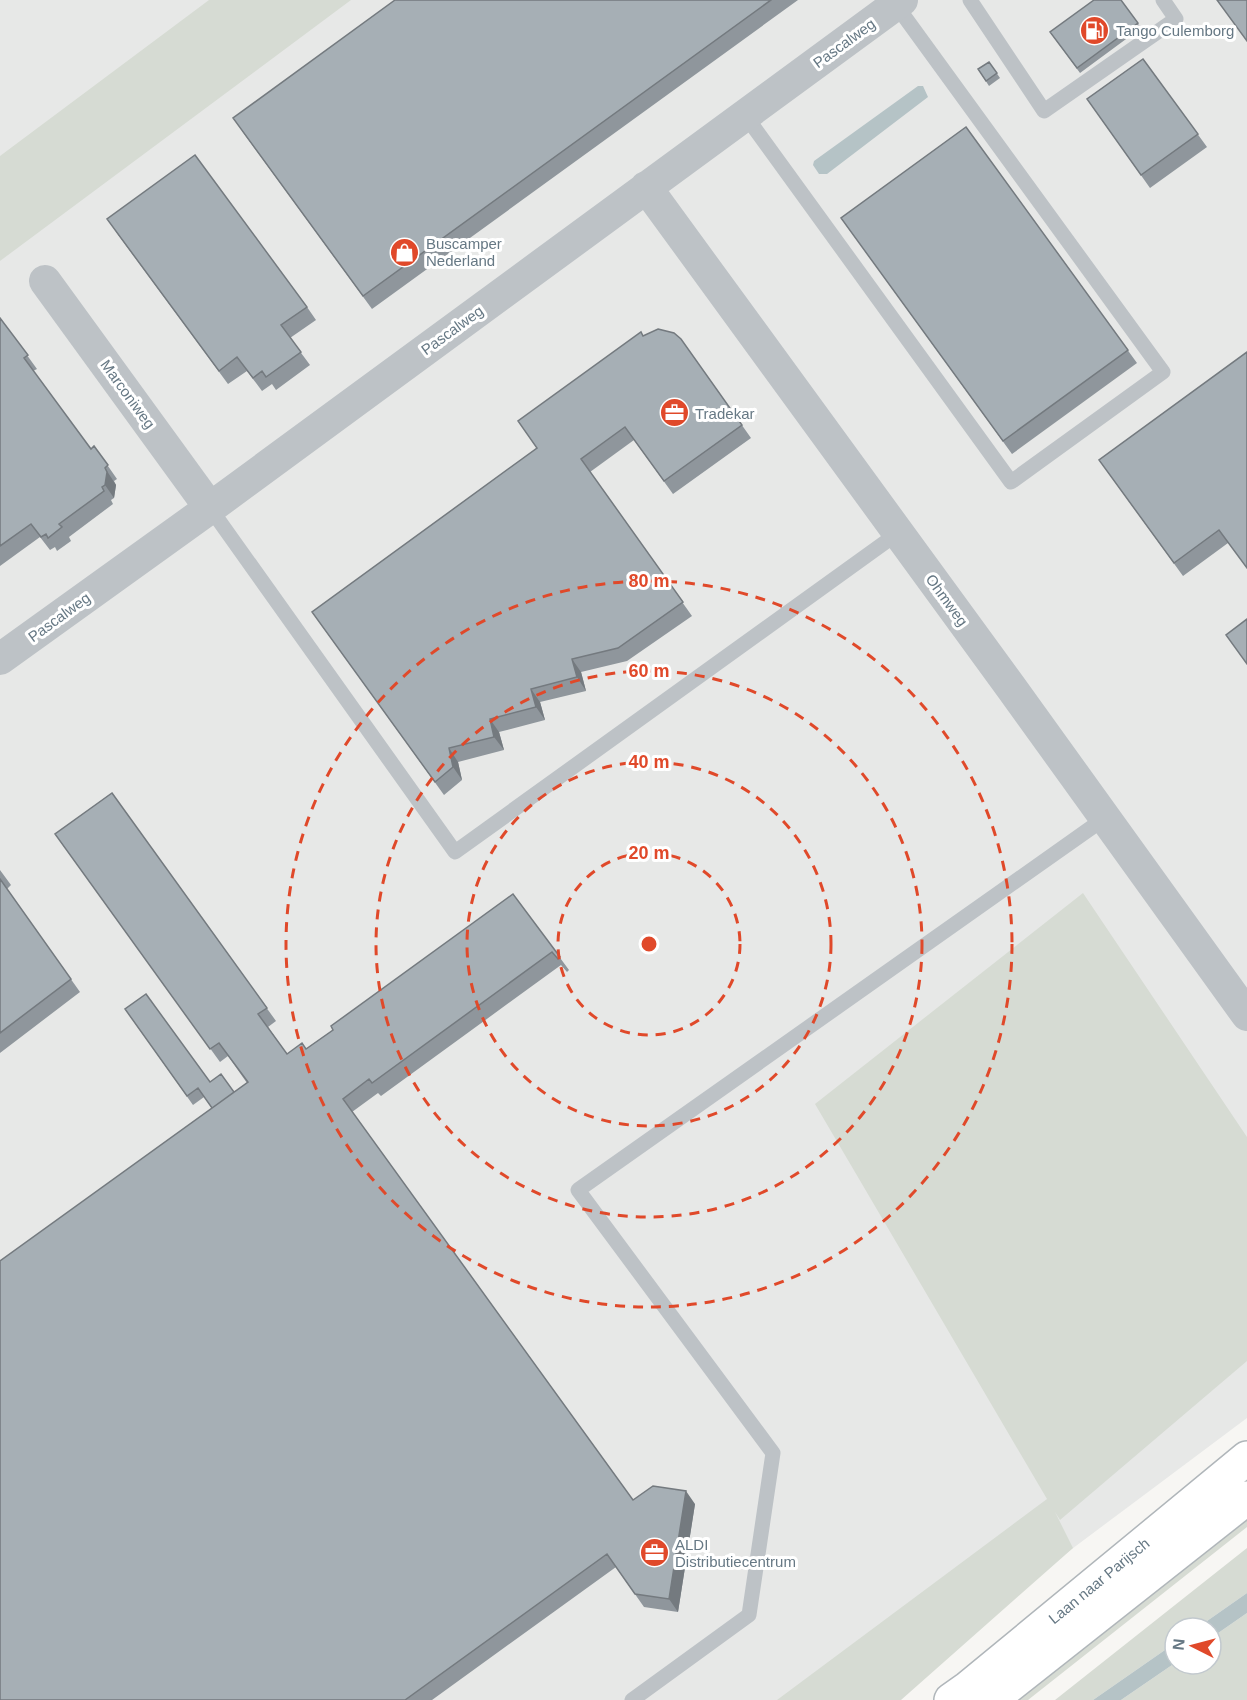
<svg xmlns="http://www.w3.org/2000/svg" width="1247" height="1700" font-family="Helvetica,sans-serif">
  <rect width="100%" height="100%" fill="#f7f6f3"/>
  <path fill="#e7e8e7" d="M0,0H1247V1418L870,1700H0Z"/>
  <path fill="#d6dbd3" d="M209,0H351L0,261V156Z
    M1083,893L1247,1137V1361L1060,1520L1055,1512L1073,1548L901,1700H777L1047,1499L815,1104Z
    M1247,1512V1527L1028,1700H1005Z
    M1247,1548V1593L1197,1628H1175V1643L1093,1700H1055Z
    M1247,1613V1700H1121L1175,1663L1211,1664V1638Z"/>
  <path fill="#b5c3c6" d="M918,86H923L928,97L827,174H819L813,165L814,161Z
    M1247,1593V1613L1211,1638V1628H1197Z
    M1175,1643V1663L1121,1700H1093Z"/>
  <g fill="none" stroke-linecap="round" stroke-linejoin="round">
    <defs>
      <g id="secondary">
        <path id="s1" d="M951,1700L968,1688L1247,1458"/>
        <path d="M991,1700L1247,1498"/>
      </g>
    </defs>
    <use href="#secondary" stroke="#b0b6ba" stroke-width="36"/>
    <path stroke="#bdc2c6" stroke-width="15" d="M970,0L1044,111L1176,19L1163,0
      M745,115L1011,482L1163,372L896,5
      M210,508L455,852L898,533
      M632,1700L749,1615L773,1453L578,1190L1105,818"/>
    <path stroke="#bdc2c6" stroke-width="32" d="M646,187L1010,686L1247,1015
      M45,281L210,508
      M0,659L210,508L902,0"/>
    <use href="#secondary" stroke="#fff" stroke-width="33"/>
  </g>
  <path fill="#8f969c" d="M395,0H798L372,309L242,131Z
    M1121,0L1141,28L1080,73L1050,32Z
    M1143,59L1207,147L1150,188L1087,99Z
    M989,62L1000,78L989,86L978,69Z
    M966,127L1137,363L1012,454L841,218Z
    M116,232L307,307L316,320L290,338L310,365L276,390L272,384L262,391L247,371L228,384Z
    M0,318L37,369L33,371L91,449L94,446L117,479L114,481L116,485L114,498L111,500L113,504L69,537L71,541L57,551L55,547L50,550L40,537L0,566Z
    M643,336L681,339L751,438L673,494L634,440L590,472L692,616L627,661L581,672L586,691L540,702L545,720L499,732L504,750L458,762L462,780L444,795L312,612L537,448Z
    M1247,352L1228,543L1183,576L1099,460Z
    M112,793L276,1021L268,1027L287,1054L306,1049L333,1030L513,894L569,970L567,972L561,965L381,1096L378,1093L352,1112L633,1500L695,1504L678,1612L644,1607L616,1567L432,1700H0L212,1108L204,1097L193,1105L125,1009L210,1082L234,1092L247,1083L228,1056L220,1062L55,834Z
    M0,870L11,885L7,889L80,992L0,1053Z"/>
  <path fill="#747a7f" d="M105,468L116,485L114,498L105,485Z
    M572,659L581,672L586,691L577,677Z
    M531,689L540,702L545,720L536,707Z
    M490,719L499,732L504,750L494,737Z
    M449,748L458,762L462,780L453,767Z
    M686,1491L695,1504L678,1612L669,1599Z"/>
  <path fill="#a6afb5" stroke="#747a7f" stroke-width="1.5" d="M395,0H771L363,296L233,118Z
    M1094,0H1121L1138,23L1077,68L1050,32Z
    M1217,0H1247V41Z
    M1143,59L1198,134L1141,175L1087,99Z
    M989,62L997,73L986,81L978,69Z
    M966,127L1128,350L1003,441L841,218Z
    M195,155L307,307L281,325L301,352L266,377L262,371L253,378L237,357L219,371L107,219Z
    M0,318L28,355L24,358L91,449L94,446L108,465L105,468L107,472L105,485L102,487L104,491L59,524L62,527L48,538L46,534L41,537L31,524L0,546Z
    M658,329L674,333L681,339L742,425L664,481L625,427L581,459L683,602L618,648L572,659L577,677L531,689L536,707L490,719L494,737L449,748L453,767L435,782L312,612L537,448L518,421L641,332L643,336Z
    M1247,352V568L1219,530L1174,563L1099,460Z
    M1247,619V664L1226,635Z
    M112,793L267,1008L258,1014L287,1054L302,1043L306,1049L333,1030L331,1026L513,894L560,957L558,959L552,952L372,1083L369,1079L343,1099L633,1500L653,1486L686,1491L669,1599L635,1594L607,1554L405,1700H0V1261L248,1082L219,1043L210,1049L55,834Z
    M0,879L71,979L0,1033Z
    M146,994L210,1082L221,1074L234,1092L212,1108L198,1088L187,1096L125,1009Z"/>
  <g fill="none" stroke="#e0492a" stroke-width="3" stroke-dasharray="10 8">
    <circle cx="649" cy="944" r="91"/>
    <circle cx="649" cy="944" r="182"/>
    <circle cx="649" cy="944" r="273"/>
    <circle cx="649" cy="944" r="363"/>
  </g>
  <defs>
    <symbol id="fuel-disc" viewBox="-11 -11 22 22"><circle r="9.5" fill="#e0492a" stroke="#fff"/><path d="M-5.5-6h7V0h2V4h1.3V-2.5L3-4.5l.8-.8L6-3V5H2.5V1h-1V6h-7ZM-4.2-4.7v3.2H.2V-4.7Z" fill="#fff"/></symbol>
    <symbol id="shop-disc" viewBox="-11 -11 22 22"><circle r="9.5" fill="#e0492a" stroke="#fff"/><path d="M-5-2.5h2.3a2.7 3.5 0 0 1 5.4 0H5L5.5 6h-11ZM-1.5-2.5h3a1.5 2.3 0 0 0-3 0Z" fill="#fff"/></symbol>
    <symbol id="office-disc" viewBox="-11 -11 22 22"><circle r="9.5" fill="#e0492a" stroke="#fff"/><path d="M-6-3h4V-5.5h4V-3h4V5H-6ZM-1-4.5V-3h2v-1.5ZM-6 0V1H6V0Z" fill="#fff"/></symbol>
  </defs>
  <g fill-rule="evenodd">
    <use href="#fuel-disc" x="1078" y="14" width="33" height="33"/>
    <use href="#shop-disc" x="388" y="236" width="33" height="33"/>
    <use href="#office-disc" x="658" y="396" width="33" height="33"/>
    <use href="#office-disc" x="638" y="1536" width="33" height="33"/>
  </g>
  <g text-anchor="middle" dominant-baseline="central" stroke-width="6" stroke-linejoin="round" paint-order="stroke">
    <g font-size="15" fill="#667884" stroke="#fff" text-anchor="start">
      <text x="1116" y="30">Tango Culemborg</text>
      <text x="426" y="243">Buscamper<tspan x="426" dy="17">Nederland</tspan></text>
      <text x="695" y="413">Tradekar</text>
      <text x="675" y="1544">ALDI<tspan x="675" dy="17">Distributiecentrum</tspan></text>
    </g>
    <g font-size="15" fill="#667884" stroke="#fff">
      <text transform="translate(844 43) rotate(-36)">Pascalweg</text>
      <text transform="translate(452 330) rotate(-36)">Pascalweg</text>
      <text transform="translate(128 394) rotate(54)">Marconiweg</text>
      <text transform="translate(947 600) rotate(54)">Ohmweg</text>
      <text transform="translate(59 617) rotate(-36)">Pascalweg</text>
      <text stroke="none"><textPath href="#s1" startOffset="190">Laan naar Parijsch</textPath></text>
    </g>
  </g>
  <circle cx="649" cy="944" r="9" fill="#e0492a" stroke="#fff" stroke-width="3"/>
  <g font-size="18" text-anchor="middle" font-weight="bold" fill="#e0492a" stroke="#fff" stroke-width="6" stroke-linejoin="round" paint-order="stroke">
    <text x="649" y="587">80 m</text>
    <text x="649" y="677">60 m</text>
    <text x="649" y="768">40 m</text>
    <text x="649" y="859">20 m</text>
  </g>
  <g transform="translate(1193 1646) rotate(276)"><circle r="28" fill="#ffffff" stroke="#c2c9ce" stroke-width="1.5"/>
  <path d="M0-4.5L10 22L0 15L-10 22Z" fill="#e0492a"/>
  <text y="-9" font-size="16" font-weight="bold" text-anchor="middle" fill="#667884">N</text>
  </g>
</svg>
